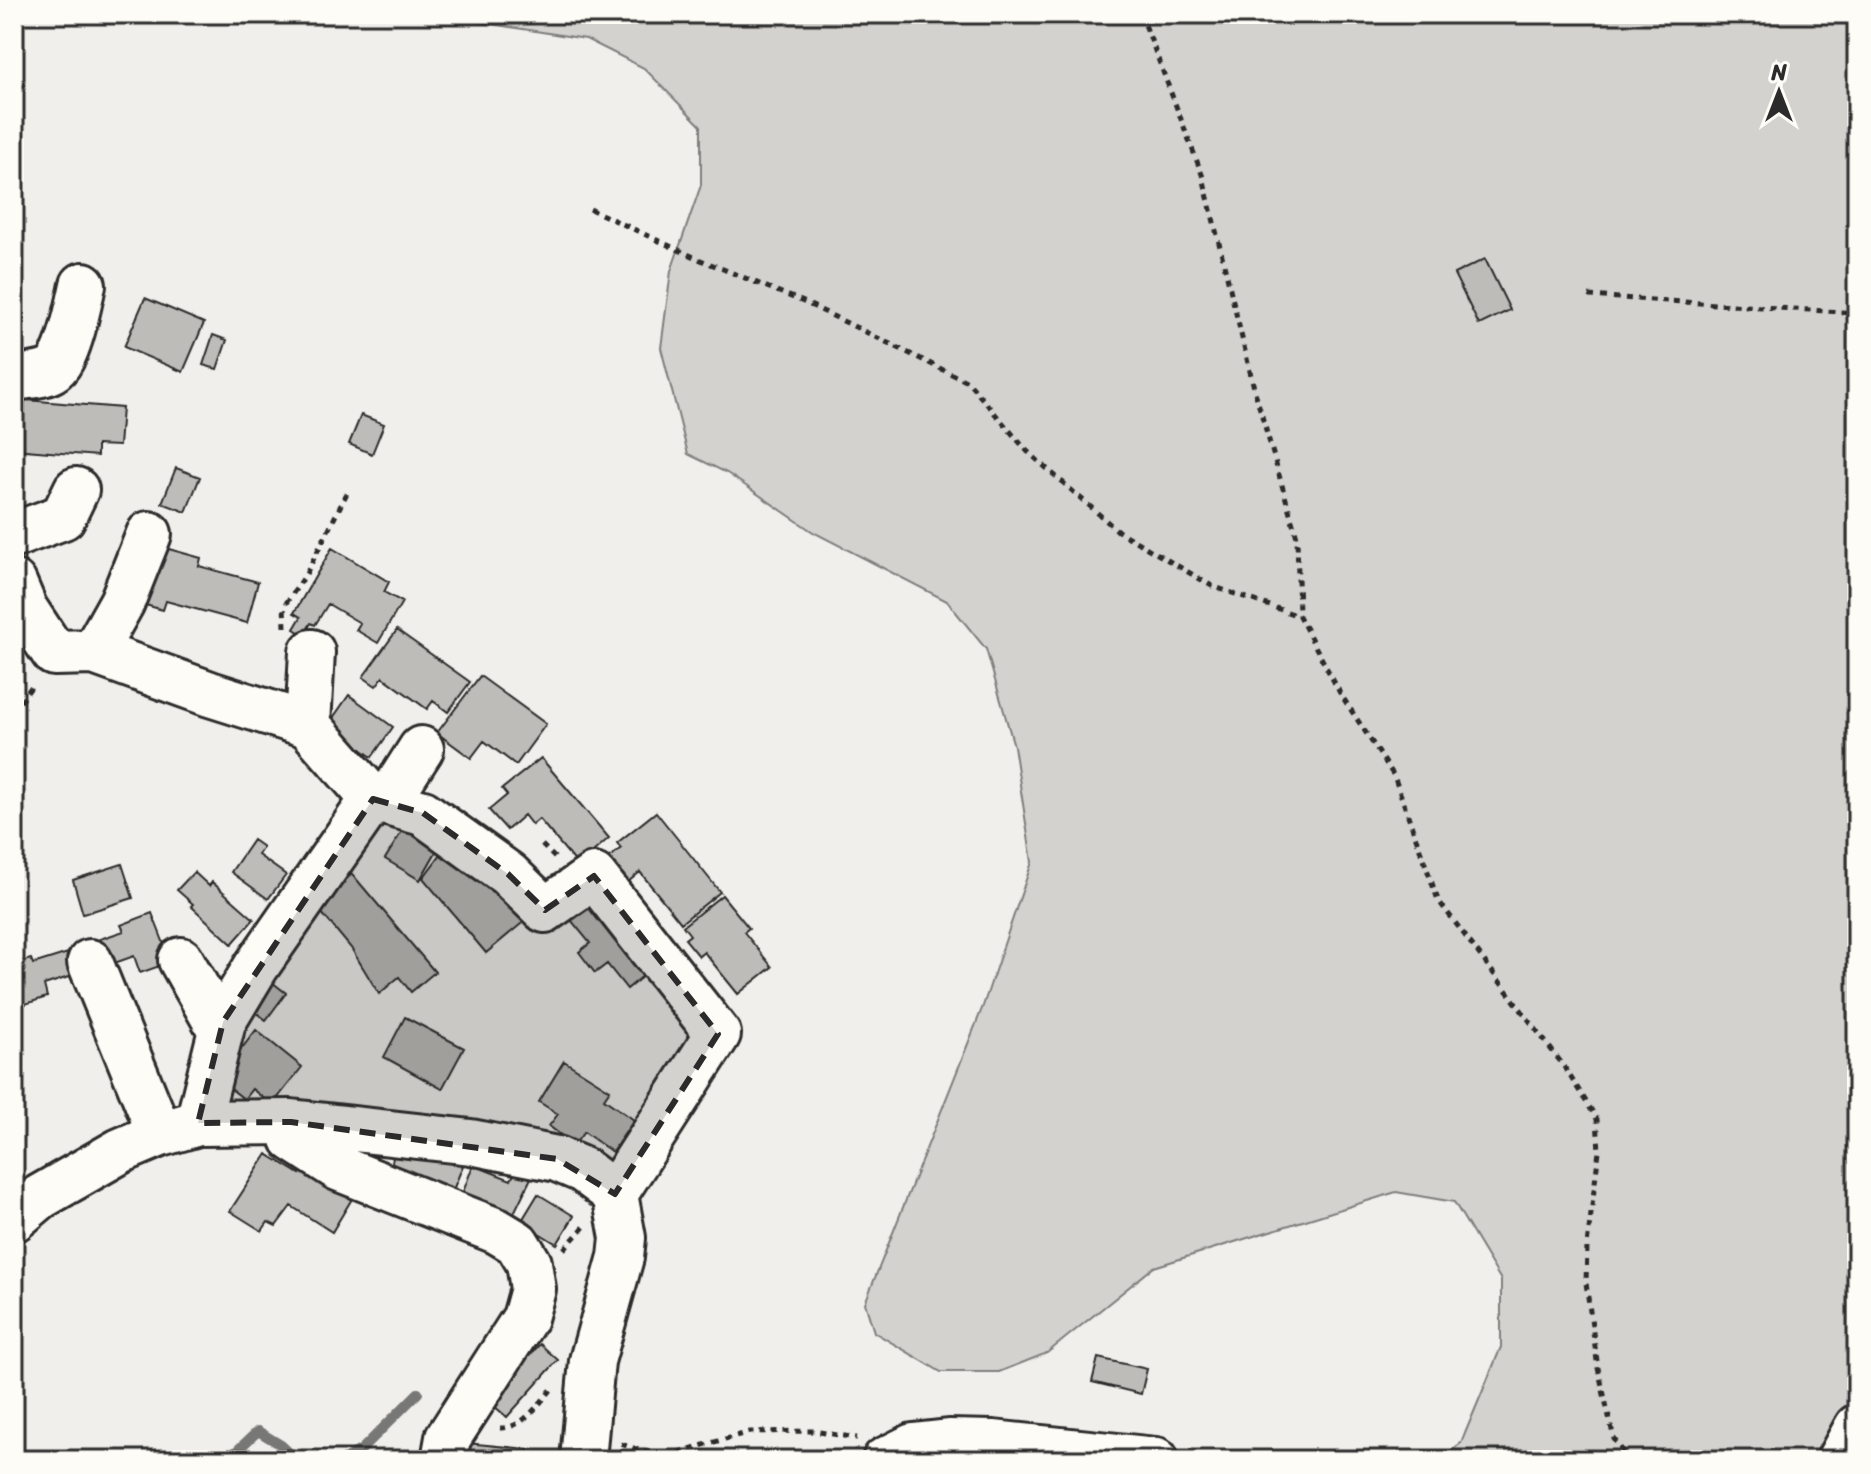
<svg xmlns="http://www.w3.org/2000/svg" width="1871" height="1474" font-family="Sriracha,sans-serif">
  <rect width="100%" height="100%" fill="#f0efeb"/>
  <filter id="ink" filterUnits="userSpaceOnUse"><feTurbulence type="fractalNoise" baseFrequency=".0125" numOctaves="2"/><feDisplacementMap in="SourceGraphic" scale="16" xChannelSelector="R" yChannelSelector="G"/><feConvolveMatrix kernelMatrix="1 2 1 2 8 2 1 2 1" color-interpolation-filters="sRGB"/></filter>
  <g filter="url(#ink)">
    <path fill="#d3d2cf" stroke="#7f7e7d" stroke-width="2" d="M427,14H1857V1460H1439L1461,1443L1501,1347V1280L1454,1202L1396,1192L1154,1267L1047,1353L999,1372H941L874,1332L865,1303L983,1006L1032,862L1014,746L986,649L947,601L813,532L727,473L688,454L661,348L671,271L701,185V126L644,68L586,39Z"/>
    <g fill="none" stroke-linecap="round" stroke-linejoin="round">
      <path stroke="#777775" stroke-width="10" d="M227,1460L258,1431L281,1445L297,1460
        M344,1460L362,1449L418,1393"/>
    </g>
    <path fill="#bdbcb8" stroke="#2b2b2b" stroke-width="2" d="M1485,259L1510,310L1479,325L1454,274Z
      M145,298L204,323L183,372L124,347Z
      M213,335L227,340L217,369L203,365Z
      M14,399L122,408L119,446L97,445V456L14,449Z
      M361,415L384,424L372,454L349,444Z
      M176,468L200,477L186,512L162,503Z
      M158,546L201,558L199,566L258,582L247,623L166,601L163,610L142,604Z
      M332,548L389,582L384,592L402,602L378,643L356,630L360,623L328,604L315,625L311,623L304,635L294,629L301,617L294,613Z
      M397,630L470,682L448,712L433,701L427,709L383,677L376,686L363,677Z
      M480,676L546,724L516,765L484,741L471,758L437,733Z
      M349,695L393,727L372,757L328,725Z
      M541,758L609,838L578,865L539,819L532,825L524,815L507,830L489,810L507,795L502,789Z
      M656,812L720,892L681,923L640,872L628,882L609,858L621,848L617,843Z
      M407,823L441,843L420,880L385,859Z
      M253,840L263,847L258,855L286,875L268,899L231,872Z
      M447,846L527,919L486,953L423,878Z
      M122,864L133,898L83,914L73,880Z
      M194,872L209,886L212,882L254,919L232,944L191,906L193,904L177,890Z
      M352,874L435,972L411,992L399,977L379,994L351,948L316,906Z
      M722,895L749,928L744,932L772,967L738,994L704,952L699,956L685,939L690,935L683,926Z
      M589,896L649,971L627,989L607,964L595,973L579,952L590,943L566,914Z
      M152,913L171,962L140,973L134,956L109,965L100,939L124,931L121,925Z
      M68,953L75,975L44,985L47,997L16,1007L14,964L31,959L33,964Z
      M268,979L286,993L266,1020L248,1006Z
      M405,1017L464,1048L442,1089L384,1057Z
      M256,1030L302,1067L272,1105L252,1089L244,1099L226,1085L234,1075L226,1069Z
      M564,1061L610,1090L604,1099L634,1120L612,1152L584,1132L574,1145L549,1126L558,1114L539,1102Z
      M394,1153L464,1163L451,1195L389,1175Z
      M267,1154L300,1174L304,1167L353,1197L332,1232L291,1206L276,1226L268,1222L262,1231L230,1211Z
      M473,1165L511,1180L517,1168L532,1176L513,1215L462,1195Z
      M538,1194L574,1216L557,1244L521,1222Z
      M540,1344L558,1360L507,1417L488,1401Z
      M1098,1358L1147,1369L1141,1394L1092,1382Z
      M466,1443L528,1449L526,1460H464Z"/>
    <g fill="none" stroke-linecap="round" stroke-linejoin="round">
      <defs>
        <path id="minor" d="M14,378C26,376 42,376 52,370C68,362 79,303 83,285
          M14,535L63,517L76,490
          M14,583L25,609L54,653L94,652L210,694L308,725L373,799L256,967L223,1022L198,1123
          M94,652L122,602L149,534
          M308,725L312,652
          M373,799L423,813L508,874L545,910L594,876L718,1034L615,1194
          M387,802L421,749
          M181,960L221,1031
          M90,962L160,1134
          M291,1122L293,1139L338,1168L497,1231L517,1243L529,1263L533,1289L525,1318L448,1438L444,1460
          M14,1219L40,1197L120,1151L160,1134L198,1123L291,1122L471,1142L557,1159L583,1170L615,1194L623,1238L621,1257L592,1361L583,1460
          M885,1460L913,1446L949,1442L993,1443L1156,1460
          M1839,1460L1857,1427"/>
      </defs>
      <use href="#minor" stroke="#2b2b2b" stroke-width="50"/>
      <path stroke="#2b2b2b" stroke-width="5" stroke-dasharray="6 6" stroke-linecap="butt" d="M1141,14L1203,177L1255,392L1297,537L1299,616L1340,693L1394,776L1438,900L1563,1065L1597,1119L1599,1151L1587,1245L1586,1283L1598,1368L1614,1439L1629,1460
        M590,209L696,258L806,303L968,382L1027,451L1118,531L1212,586L1299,616
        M1589,296L1857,313
        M285,627L284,606L305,576L349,489
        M14,712L33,684
        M542,845L555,858
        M564,1249L584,1227
        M500,1428C522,1429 538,1405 551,1390
        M621,1444L661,1457L750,1432L813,1431L857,1438"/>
      <use href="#minor" stroke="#fdfcf7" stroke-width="44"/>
    </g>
  </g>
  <path fill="#2b2b2b" fill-opacity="0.2" stroke="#2b2b2b" stroke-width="6" stroke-dasharray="16 10" stroke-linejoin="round" d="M373,799L423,813L508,874L545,910L594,876L718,1034L615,1194L557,1159L291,1122L198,1123L223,1022Z"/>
  <rect width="1871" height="1474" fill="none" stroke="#fdfcf7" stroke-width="48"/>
  <rect x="24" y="24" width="1823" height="1426" fill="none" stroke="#2b2b2b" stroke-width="3" filter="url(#ink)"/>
  <g transform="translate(1779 92)" stroke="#fdfcf7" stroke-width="6" paint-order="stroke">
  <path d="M0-6L14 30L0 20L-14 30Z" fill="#2b2b2b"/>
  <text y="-12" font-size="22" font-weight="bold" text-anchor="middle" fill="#2b2b2b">N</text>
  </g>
</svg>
